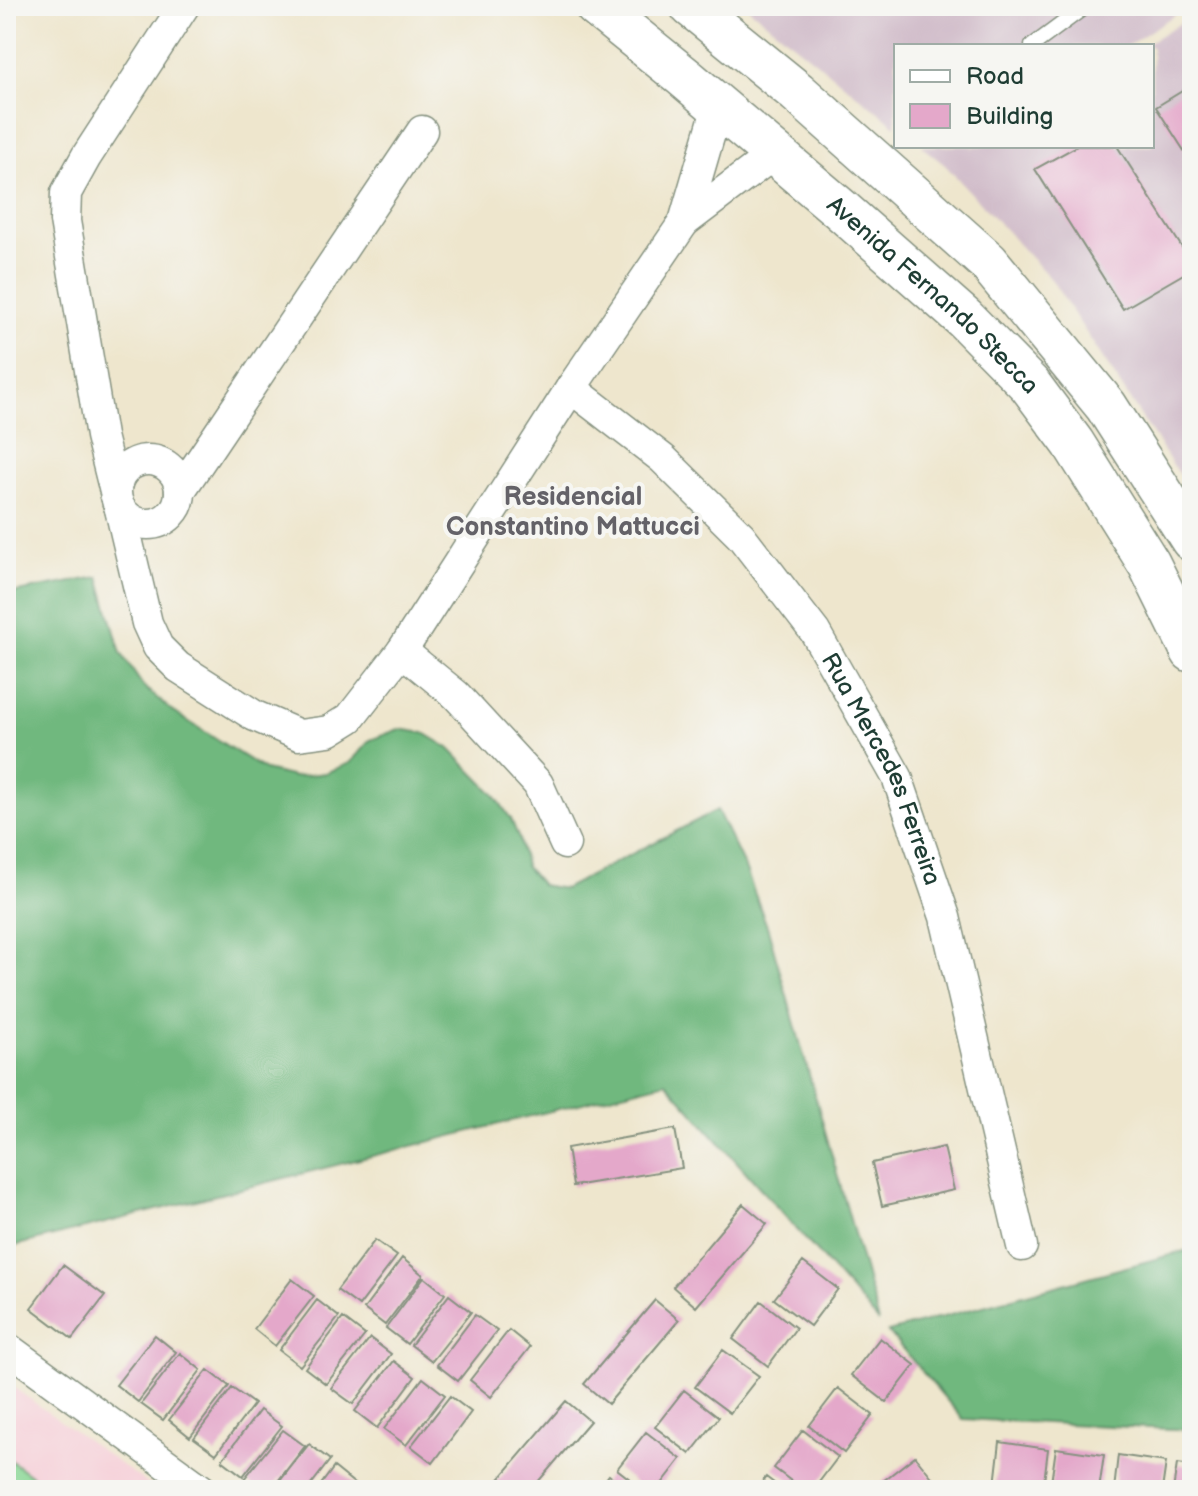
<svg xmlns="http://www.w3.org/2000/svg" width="1198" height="1496" font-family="'Balsamiq Sans',sans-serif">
  <rect width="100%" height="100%" fill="#f6f6f2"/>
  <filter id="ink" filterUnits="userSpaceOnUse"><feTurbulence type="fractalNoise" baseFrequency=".0125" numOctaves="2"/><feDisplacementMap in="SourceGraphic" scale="16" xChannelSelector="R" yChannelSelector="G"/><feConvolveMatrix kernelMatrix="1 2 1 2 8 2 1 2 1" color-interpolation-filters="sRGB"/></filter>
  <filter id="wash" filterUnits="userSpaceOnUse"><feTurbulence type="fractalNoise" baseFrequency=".006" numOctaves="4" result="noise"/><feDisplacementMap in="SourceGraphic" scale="32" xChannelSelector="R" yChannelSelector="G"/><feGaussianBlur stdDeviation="1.8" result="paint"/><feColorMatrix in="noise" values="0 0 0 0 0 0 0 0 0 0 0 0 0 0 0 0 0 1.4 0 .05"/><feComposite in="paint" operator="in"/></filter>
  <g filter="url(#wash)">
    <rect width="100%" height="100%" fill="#eee6cd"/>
    <path fill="#f6cfd8" d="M6,1382L156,1490H6Z"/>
    <path fill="#d1bdca" d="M746,6H1188L1127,46H896V126Z
      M1192,16V494L1051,279L945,165L921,146H974L971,149L976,146H1152V46H1143Z"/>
    <path fill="#8ad795" stroke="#548a64" stroke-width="2" d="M6,1457L51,1490H6Z"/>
    <path fill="#6fb87e" stroke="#477a59" stroke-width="2" d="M99,577L121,653L143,686L172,711L265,770L294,777L325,773L350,763L370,740L399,729L424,733L449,748L493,793L511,819L519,839L525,866L541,885L564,889L717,810L745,868L768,929L879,1322L666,1082L6,1248V594Z
      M1192,1249V1430L963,1419L888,1332Z"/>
    <g id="blocks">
      <path fill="#e4a8ca" d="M1192,85V163L1156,107Z
        M1077,146H1117L1192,263V269L1123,309L1035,169Z
        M675,1129L682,1168L573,1186L567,1148Z
        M944,1147L954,1190L882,1206L872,1163Z
        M743,1204L767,1224L696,1307L673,1287Z
        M375,1240L397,1256L359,1306L337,1290Z
        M402,1258L423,1275L385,1325L364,1309Z
        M803,1262L838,1289L810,1326L774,1299Z
        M63,1265L105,1296L72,1339L31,1308Z
        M424,1277L445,1294L407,1344L386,1328Z
        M292,1279L314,1296L275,1346L254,1329Z
        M449,1295L471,1312L432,1361L411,1345Z
        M317,1300L339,1317L300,1366L279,1350Z
        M655,1300L679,1320L608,1404L584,1384Z
        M761,1301L796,1328L768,1366L733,1339Z
        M475,1315L497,1331L458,1381L437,1365Z
        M343,1318L365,1335L326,1384L305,1368Z
        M509,1330L530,1347L491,1397L470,1380Z
        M155,1335L176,1352L138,1402L116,1385Z
        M370,1338L391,1354L353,1404L331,1388Z
        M880,1338L915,1365L886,1402L851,1375Z
        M723,1350L759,1376L730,1413L695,1387Z
        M180,1353L201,1370L163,1420L141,1404Z
        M394,1361L415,1377L377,1428L355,1411Z
        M208,1370L229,1386L190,1437L169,1420Z
        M423,1378L445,1395L406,1445L384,1429Z
        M232,1388L254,1404L216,1454L194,1438Z
        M838,1388L873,1415L844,1453L809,1426Z
        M684,1390L719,1417L690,1454L655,1427Z
        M450,1396L471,1412L433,1463L411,1446Z
        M566,1401L590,1421L531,1490H502L495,1484Z
        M260,1410L282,1426L243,1476L222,1460Z
        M283,1430L305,1446L271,1490H258L244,1479Z
        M803,1430L838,1457L813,1490H803L774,1468Z
        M646,1432L681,1459L657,1490H644L617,1469Z
        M1000,1442L1048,1449L1043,1490L995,1485Z
        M309,1444L330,1460L307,1490H273Z
        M1056,1448L1104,1455L1099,1490H1050Z
        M1118,1455L1166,1462L1162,1490H1114Z
        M915,1456L942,1490H881L878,1485Z
        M1177,1464L1192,1466V1490H1173Z
        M334,1467L355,1484L351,1490H317Z
        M609,1475L629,1490H598Z
        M766,1477L783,1490H756Z"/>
    </g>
  </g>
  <g filter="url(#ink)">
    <use href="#blocks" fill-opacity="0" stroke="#869280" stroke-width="2"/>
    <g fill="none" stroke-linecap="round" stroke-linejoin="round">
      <defs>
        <path id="lane" d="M1032,46L1086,6"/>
        <g id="street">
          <path d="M718,106L684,222L774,154"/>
          <path id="s1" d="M571,388L663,459L741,536L815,632L897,777L945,917L1022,1246"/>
          <circle cx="148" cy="492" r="32"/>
          <path d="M180,491L422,131"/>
          <path d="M116,496L101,436L65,221L66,193L86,157L184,6"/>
          <path d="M120,509L147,623L158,647L178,667L255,716L299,735L329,731L350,718L402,651L571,388L684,222"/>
          <path d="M402,651L456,695L538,784L565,844"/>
          <path d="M6,1347L202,1490"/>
        </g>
        <g id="secondary">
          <path id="s2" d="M596,6L684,77L839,208L965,319L1030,385L1073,443L1149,564L1192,651"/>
          <path d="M691,6L797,92L988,262L1106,406L1192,540"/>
        </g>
      </defs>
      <use href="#lane" stroke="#869280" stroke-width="17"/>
      <use href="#street" stroke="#869280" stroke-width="33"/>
      <use href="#secondary" stroke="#869280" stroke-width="45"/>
      <use href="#lane" stroke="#fff" stroke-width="14"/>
      <use href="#street" stroke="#fff" stroke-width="30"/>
      <use href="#secondary" stroke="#fff" stroke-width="42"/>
    </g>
  </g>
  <g text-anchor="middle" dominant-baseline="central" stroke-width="8" stroke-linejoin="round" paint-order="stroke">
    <g font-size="24" fill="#1f3d34" stroke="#f6f6f2">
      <text stroke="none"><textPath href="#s2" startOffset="444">Avenida Fernando Stecca</textPath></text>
      <text stroke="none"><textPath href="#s1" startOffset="500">Rua Mercedes Ferreira</textPath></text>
    </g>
    <g font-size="26" font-weight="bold" fill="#646268" stroke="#f6f6f2">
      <text x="573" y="497">Residencial<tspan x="573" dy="30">Constantino Mattucci</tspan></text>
    </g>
  </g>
  <rect width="1198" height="1496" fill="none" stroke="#f6f6f2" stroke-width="32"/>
  <rect x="894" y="44" width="260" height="104" fill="#f6f6f2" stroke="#a0aca6" stroke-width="2"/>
  <rect x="910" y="70" width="40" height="12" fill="#ffffff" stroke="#a0aca6" stroke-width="2"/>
  <text x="966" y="84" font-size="24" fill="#1f3d34">Road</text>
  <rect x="910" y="104" width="40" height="24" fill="#e4a8ca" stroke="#a0aca6" stroke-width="2"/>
  <text x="966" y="124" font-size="24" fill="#1f3d34">Building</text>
</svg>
